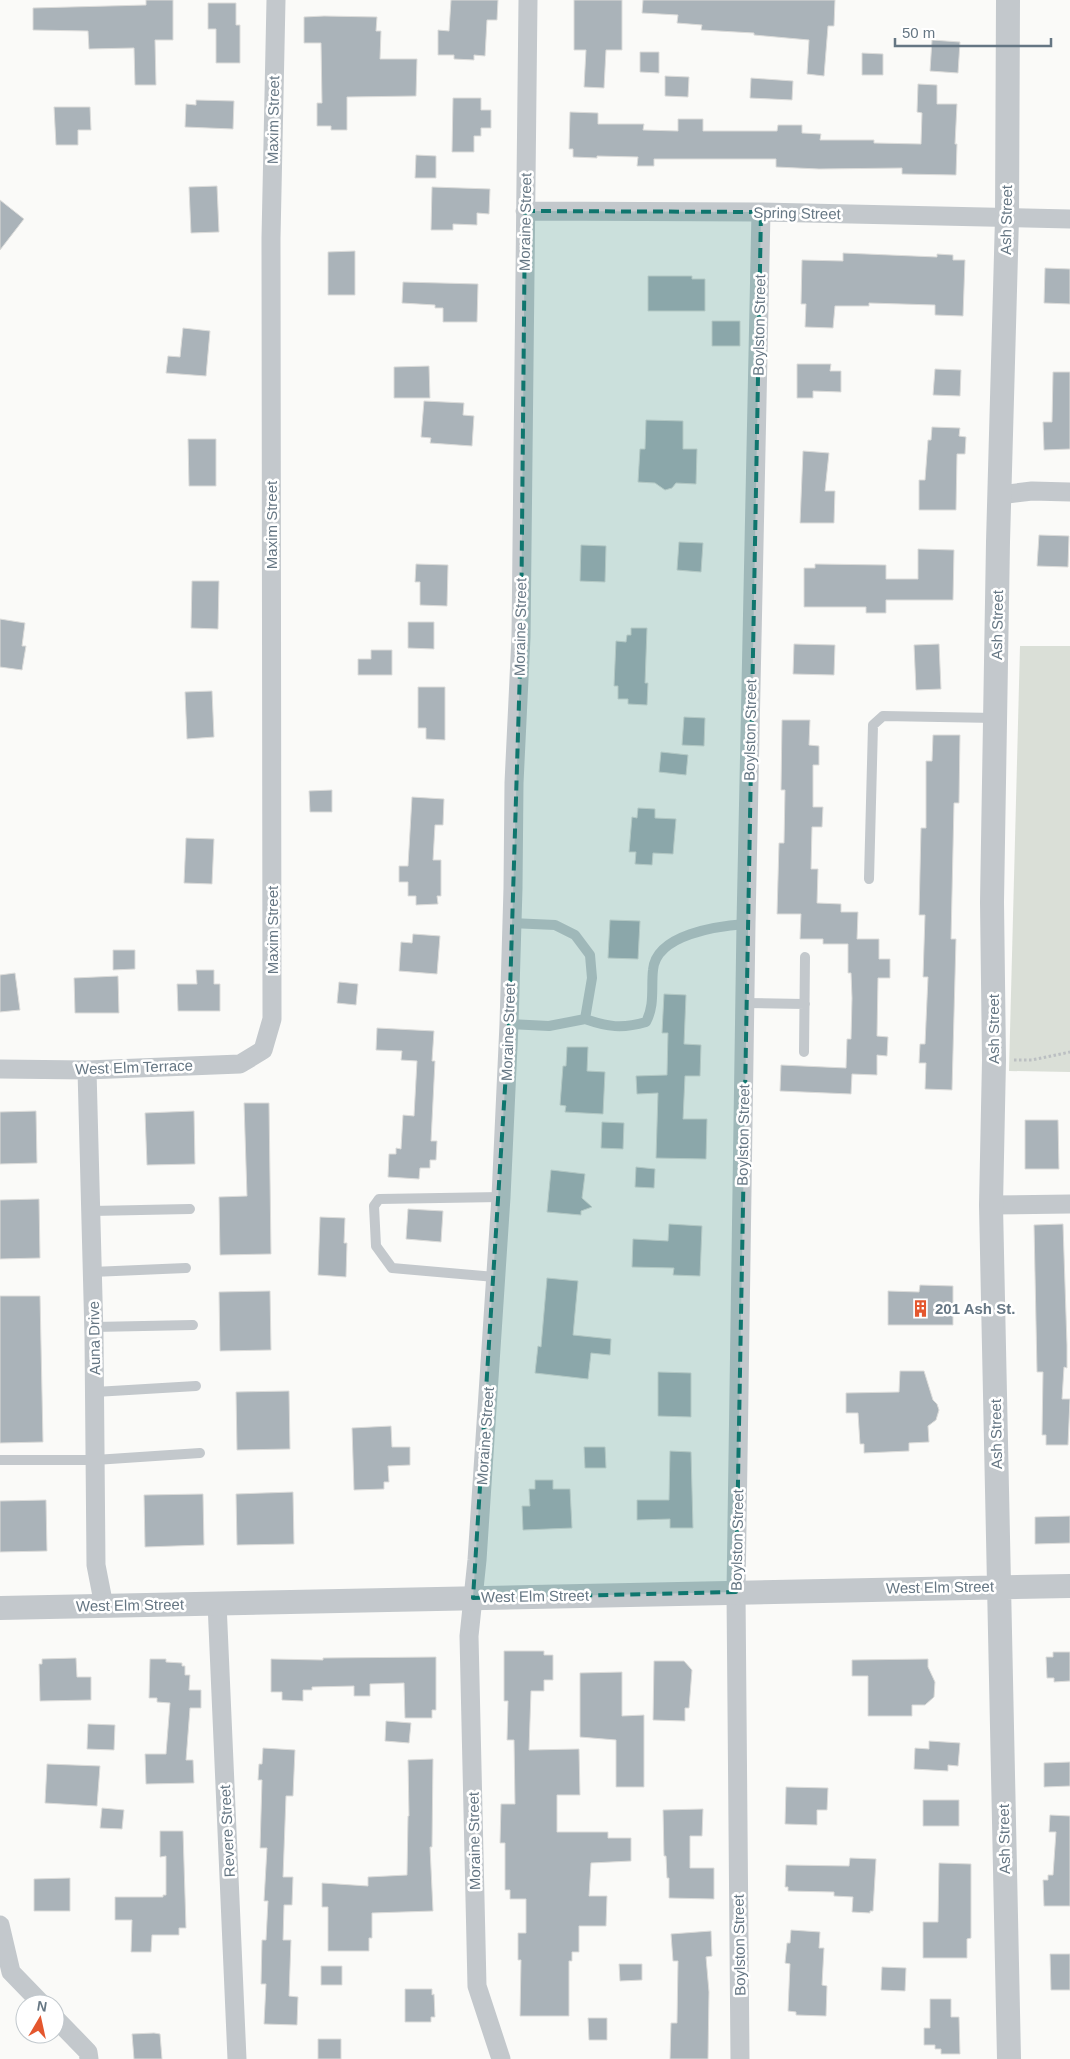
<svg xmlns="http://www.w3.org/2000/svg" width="1070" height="2059" font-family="Helvetica,sans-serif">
  <rect width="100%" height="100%" fill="#fafaf8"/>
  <path fill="#dadfd7" d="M1020,646H1070V1072L1009,1071Z"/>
  <path fill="#aab3b9" stroke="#dcdcda" d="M146,0H173V40H155L156,85H135L134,48L89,49L88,31L33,30V8L146,5Z
    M451,0H498L497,20H487L485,56L474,55V60L454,59V55H438V30L449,31Z
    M574,0H622V50H606L604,88L584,87L586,50H574Z
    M643,0H835L834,26H828L824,76L807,74L809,40L754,35V33L701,30L702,25L677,23L678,15L642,13Z
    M208,3H236V25H240V63H216V29H208Z
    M324,16L377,17L376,31H381L380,59H417L416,96L347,97V130H331V126H317V103H322L321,43H304V17Z
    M932,40L960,42L958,73L930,71Z
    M640,52H659V73L640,72Z
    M862,53L883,54V75H862Z
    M665,76L689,77L688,97L665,96Z
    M751,78L793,81L792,100L750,98Z
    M918,84L937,85V104H957L955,144H957L956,175L902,174V168L819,169L776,167V159H654V166H637L638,157L597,156V158L573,157V149H569L570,112L598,113V124H644L643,130L678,131V119H703V131H777L778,125H802V133L821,134L820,140H874V143L921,144L922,113L917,112Z
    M453,98H481V110H491V128H481V136H474V152H452Z
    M196,100L234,101L233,129L185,127L186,104L196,105Z
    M54,107H90L91,130H78V145H56Z
    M416,155L436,156V178H415Z
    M217,186L219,232L191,233L189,187Z
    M432,187L490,189L489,214L477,213V225L453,224V230H431Z
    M0,200L24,219L0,250Z
    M355,251V295H328V252Z
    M843,253L937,257V254L953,255V260H965L963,316L935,315V305L869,303V306H835L833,328L805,327L806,304H801L802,260L843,261Z
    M1045,268L1070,269V304L1044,303Z
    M648,276H692V279H705V311H648Z
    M403,282L478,284L477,322H443V308H435V305L402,303Z
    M712,321H740V346H712Z
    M183,328L210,331L206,376L166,373L168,356L180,357Z
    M797,364H831L830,371H841V392L813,391V398H797Z
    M429,366L430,398H394V367Z
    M935,369L961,370L960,396L933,395Z
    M1053,372H1070V449L1044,450L1043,422H1052Z
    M424,401L464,403L463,415L474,416L472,446L430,443L431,438L421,437Z
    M646,420L683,421V449H697L696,484L676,483L672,488L665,490L655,483L638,482L640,449H645Z
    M932,427L960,428L959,436L966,437L965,454H957L956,510H919V480H925L928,440H931Z
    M188,439H216V486H189Z
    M803,451L829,453L825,491H835L834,523H800Z
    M1039,535L1069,536L1068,567L1037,566Z
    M679,542L703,543L701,572L677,570Z
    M581,545L606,546L605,582L580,581Z
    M918,549L954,550L953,600H886V613H866V607H804V568H815V564L886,565V579H918Z
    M416,564L448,565L447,606L420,605V582H415Z
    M192,581H219L218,629L191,628Z
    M0,619L25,623L22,646H26L22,670L0,667Z
    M408,622H434V649L408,648Z
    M631,628H647L645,683H648L647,705L628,704V699H618V686H614L616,641L626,642L627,635H631Z
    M794,644L835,645L834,675L793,674Z
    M939,644L941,689L916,690L914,645Z
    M371,650H392V675H358V659H371Z
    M418,687H445V740L426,739V728H418Z
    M212,691L214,737L187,739L185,692Z
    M684,717L705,718L704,746L682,745Z
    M782,720H810L809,745L819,746V765H813V807H823L822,827H812L811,869H818L817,903L841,904V912H858L857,939H879V959H890V978H878L877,1036L888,1037L887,1056L877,1055V1075L852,1074L851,1094L780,1091L781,1065L846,1068L847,1039H851L852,998L851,973H848V944H823V939H800L801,914H777L779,843H784L785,790H781Z
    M933,735H960L959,803H954L951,939H956L952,1090L925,1089L926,1063H919L920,1044H925L928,977H923L925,915H919L921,828H926V761H932Z
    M661,752L688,755L686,775L659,772Z
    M332,790V812H310L309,791Z
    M412,797L444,799L443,825H435L433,860H441V896H437L438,904L416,905V896H408V882H399V866H408Z
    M638,808L655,809V818L676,819L673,854L653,853L652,865L635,864L636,852H629L632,817L637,818Z
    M186,838L214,839L212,884L184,883Z
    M610,920L640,921L638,959L608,958Z
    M413,934L440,936L437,974L399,971L401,942L412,943Z
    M113,950H135V969L113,970Z
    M196,970H214V984H220V1011H178L177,984H197Z
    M15,973L20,1010L0,1012V975Z
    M118,976L119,1013H75L74,978Z
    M339,982L358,984L356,1005L337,1003Z
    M664,994L686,995L684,1044L701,1045L700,1076H685L683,1119H707L706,1159L656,1158L658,1093L637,1094L636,1076L667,1075L668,1033H662Z
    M377,1028L434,1031L432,1061H435L431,1141H437L436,1160H430V1168H420L419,1179L388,1177L389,1154H396V1148L401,1149L403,1115L414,1116L417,1061L401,1060L402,1051L376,1050Z
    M567,1047H588L587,1071L605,1072L603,1114L565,1112L566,1106L560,1105L563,1066H566Z
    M244,1103H269L271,1254L220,1255L219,1197L247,1196Z
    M36,1111L37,1163L0,1164V1112Z
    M194,1111L195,1164L147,1165L145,1113Z
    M1025,1120H1058L1059,1169H1025Z
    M602,1122L624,1123L623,1149L601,1148Z
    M636,1167L655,1169L654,1188L635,1187Z
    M551,1170L585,1174L582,1198L592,1207L581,1211V1215L547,1212Z
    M39,1199L40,1258L0,1259V1200Z
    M408,1209L443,1211L441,1242L406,1239Z
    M320,1217L345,1218L344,1243H347L346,1277L318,1275Z
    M669,1224L702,1226L700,1276L673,1275L674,1268L632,1267L633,1239L668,1241Z
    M1063,1224L1067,1345V1368L1064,1367L1062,1399H1070L1068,1445H1046V1435H1042L1043,1372H1037L1034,1225Z
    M547,1278L578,1281L573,1335L611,1339L610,1355L591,1353L588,1379L535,1373L538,1346L541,1347Z
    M920,1285L953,1286V1325H888V1291L919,1292Z
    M270,1291L271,1350L220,1351L219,1292Z
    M0,1296H40L43,1442L0,1443Z
    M900,1371H924L933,1400L937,1404L939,1410L936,1420L928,1426L929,1442L909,1443V1451L864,1453V1444H860L858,1413H846V1393L899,1392Z
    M658,1372L691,1373V1417L658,1416Z
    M289,1391L290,1449L237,1450L236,1392Z
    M391,1426L392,1447H410V1465L388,1466L389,1482H384V1489L354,1490L352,1428Z
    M584,1447H605L606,1468H585Z
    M670,1451L691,1452L693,1528H670V1519L637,1520V1500H669Z
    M535,1480H553V1489H570L572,1528L523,1530L522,1506H530L529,1489H535Z
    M293,1492L294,1544L237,1545L236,1494Z
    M203,1494L204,1545L145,1547L144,1495Z
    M46,1500L47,1551L0,1552V1501Z
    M1070,1516V1543L1035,1544V1517Z
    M504,1651H544V1655H553V1680H544V1691H531L529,1750L579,1749L580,1795H557V1832H608V1838H631V1861L591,1863L589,1896H607L606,1926H579V1952H572V1961H569V2016H520L521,1960H518V1933H526V1899H510V1890H505V1843H500L501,1804H515L514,1740H507L508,1701H504Z
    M1053,1652H1070V1681L1054,1682V1678H1047L1046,1657H1053Z
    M436,1657V1710H432V1718H405L404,1683L370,1684V1696H354V1686L312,1687V1690H303V1701L282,1700V1692H271V1659L323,1660V1658Z
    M76,1658L77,1677H91V1700L40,1701L39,1664H42V1659Z
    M150,1659H166V1662L182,1663V1666H185V1675H190L189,1690H201V1708H190L186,1760H193L194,1783L146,1784L145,1754H166L170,1703L157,1702V1698H149Z
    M928,1659V1667L935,1682L934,1697L925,1705H912V1716H868V1676H852V1660Z
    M654,1661H684L692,1670L689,1708H685V1721L653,1720Z
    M622,1672V1716L644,1715V1787H616V1740L580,1737V1673Z
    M386,1721L411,1723L409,1743L385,1741Z
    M88,1724L115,1725L114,1750L87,1749Z
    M929,1741L960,1743L958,1766L948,1765V1771L914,1769L915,1748L929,1749Z
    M263,1748L295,1750L293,1796H286L283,1877H293L292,1905H284L283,1940H291L289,1996L298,1997L297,2025L264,2024L266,1984H261L262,1940H266L268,1901H264L267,1848H260L262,1780H258L259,1764H262Z
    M433,1759L432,1847H430L433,1911L372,1913V1938H369V1951H328V1907H322V1883L368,1886V1877L407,1875L408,1816H409L408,1760Z
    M1070,1762V1786L1044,1787V1763Z
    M47,1764L100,1766L97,1806L45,1803Z
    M786,1787L828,1788L827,1810H817V1825L785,1824Z
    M923,1800H959V1826H923Z
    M102,1808L124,1810L122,1829L100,1828Z
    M703,1809L702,1836H690V1868H714V1899L669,1898V1878H667L666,1856H664L663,1810Z
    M1050,1815L1070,1816V1906H1044L1043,1880H1048V1875H1053L1056,1832H1049Z
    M160,1831H183L186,1928H179V1935H152L151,1952H131L132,1920H115V1897H163V1895H166V1856L160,1857Z
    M850,1858L876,1859L873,1911H870V1913L852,1912L853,1897L834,1896V1892L788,1891V1887H785L786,1865L849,1866Z
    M939,1863L971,1864V1938L967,1939V1958H923V1922H938Z
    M70,1878V1911H34V1879Z
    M791,1930L820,1932L819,1948H824L822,1985L827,1986L826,2016L796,2015V2012L788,2011L790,1964L785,1963L787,1943H790Z
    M711,1931L712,1956L706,1957L709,1992L708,2059H670L671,2023H677L678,1961H673L671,1934Z
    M1050,1954H1070V1990H1051Z
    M619,1964H642V1980L620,1981Z
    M321,1966H342V1985H321Z
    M882,1967L906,1968L905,1991L881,1990Z
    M405,1989H432V1995L434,1994L435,2017H431V2022H405Z
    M930,1999H951V2017H959L960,2054H941V2049H935V2045H924V2028H930Z
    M588,2018H607V2040H589Z
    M154,2033L160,2034L162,2059H134L132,2034Z
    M318,2039H341V2059H318Z"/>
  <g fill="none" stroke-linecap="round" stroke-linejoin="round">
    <path stroke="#bbbfc2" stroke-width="3" stroke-dasharray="2.5 2.5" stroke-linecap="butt" d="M1014,1060H1032L1070,1052"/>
    <path stroke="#c3c8cc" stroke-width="10" d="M869,879L873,725L883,716L996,718
      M744,1003L805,1004
      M585,1019C608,1027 622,1029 646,1022C655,1005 651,988 653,970C656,934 718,926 746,924
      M509,1024L549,1026L585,1019L592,978L590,955L575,935L555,925L511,923
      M804,1052L805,957
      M91,1211L190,1209
      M92,1272L186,1268
      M495,1277L392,1268L376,1246L374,1206L379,1199L501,1197
      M94,1327L193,1325
      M95,1392L196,1386
      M0,1460H95L200,1453"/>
    <path stroke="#c3c8cc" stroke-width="19" d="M525,211L761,212L1070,219
      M999,495L1032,491L1070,492
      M0,1069L87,1070L240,1064L263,1050L272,1019L271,238L276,0
      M87,1070L94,1336L96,1565L104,1606
      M991,1205L1070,1204
      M217,1603L237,2059
      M0,1925L11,1972L42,2004
      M55,2018L88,2052L89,2059
      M501,2059L477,1986L469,1636L477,1560L501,1197L509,1024L513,888L514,783L521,637L528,0
      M740,2059L736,1592L746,924L761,212"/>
    <path stroke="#c3c8cc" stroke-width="24" d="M1008,0L1007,218L998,542L992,902L994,1060L991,1205L1009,2059
      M0,1608L1070,1586"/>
  </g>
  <path fill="#0f766e" fill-opacity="0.2" stroke="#0f766e" stroke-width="4" stroke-dasharray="10 6" stroke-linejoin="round" d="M525,211L761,212L736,1592L473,1598L509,1024L521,637Z"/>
  <defs>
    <symbol id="building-bare" viewBox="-9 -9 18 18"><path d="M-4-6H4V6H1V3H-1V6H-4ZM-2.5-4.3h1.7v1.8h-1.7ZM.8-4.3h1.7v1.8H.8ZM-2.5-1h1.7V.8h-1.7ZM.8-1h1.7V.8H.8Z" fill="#e4572e" stroke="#fff" stroke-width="2.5" paint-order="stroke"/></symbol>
  </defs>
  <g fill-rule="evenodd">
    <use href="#building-bare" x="908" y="1296" width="25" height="25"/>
  </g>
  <g text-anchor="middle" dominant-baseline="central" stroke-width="5" stroke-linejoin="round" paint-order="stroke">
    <g font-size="15" fill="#657683" stroke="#fff">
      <text transform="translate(273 120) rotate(-89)">Maxim Street</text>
      <text transform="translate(797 213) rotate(1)">Spring Street</text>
      <text transform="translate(1006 220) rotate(-89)">Ash Street</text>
      <text transform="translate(525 222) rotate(-89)">Moraine Street</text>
      <text transform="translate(759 325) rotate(-89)">Boylston Street</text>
      <text transform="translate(271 525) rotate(-90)">Maxim Street</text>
      <text transform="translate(997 625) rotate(-89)">Ash Street</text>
      <text transform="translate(520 627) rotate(-89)">Moraine Street</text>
      <text transform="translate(750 730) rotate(-89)">Boylston Street</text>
      <text transform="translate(272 930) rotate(-90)">Maxim Street</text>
      <text transform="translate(993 1029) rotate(-90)">Ash Street</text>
      <text transform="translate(508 1032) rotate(-88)">Moraine Street</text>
      <text transform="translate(134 1067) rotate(-2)">West Elm Terrace</text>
      <text transform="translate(743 1135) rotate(-89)">Boylston Street</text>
      <text transform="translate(94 1338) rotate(-91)">Auna Drive</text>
      <text transform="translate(996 1434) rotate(-91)">Ash Street</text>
      <text transform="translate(485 1436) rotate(-86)">Moraine Street</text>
      <text transform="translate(737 1540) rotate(-89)">Boylston Street</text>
      <text transform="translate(940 1587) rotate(-1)">West Elm Street</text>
      <text transform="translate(535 1596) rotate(-1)">West Elm Street</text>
      <text transform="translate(130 1605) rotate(-1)">West Elm Street</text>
      <text transform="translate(227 1831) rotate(-93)">Revere Street</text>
      <text transform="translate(1004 1839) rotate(-91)">Ash Street</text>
      <text transform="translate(474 1841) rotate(-91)">Moraine Street</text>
      <text transform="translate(739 1945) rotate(-91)">Boylston Street</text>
    </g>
    <g font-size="15" font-weight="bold" fill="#657683" stroke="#fff" text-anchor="start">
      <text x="935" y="1308">201 Ash St.</text>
    </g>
  </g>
  <g transform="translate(40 2019) rotate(9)"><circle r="24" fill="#ffffff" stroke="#c1c8cd"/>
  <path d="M0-4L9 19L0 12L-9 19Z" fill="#e4572e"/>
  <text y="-8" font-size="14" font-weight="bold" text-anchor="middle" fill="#657683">N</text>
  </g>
  <path d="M895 38v8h156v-8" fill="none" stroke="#657683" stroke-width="2.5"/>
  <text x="902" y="38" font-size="15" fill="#657683" stroke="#ffffff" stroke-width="4" paint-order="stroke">50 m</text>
</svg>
